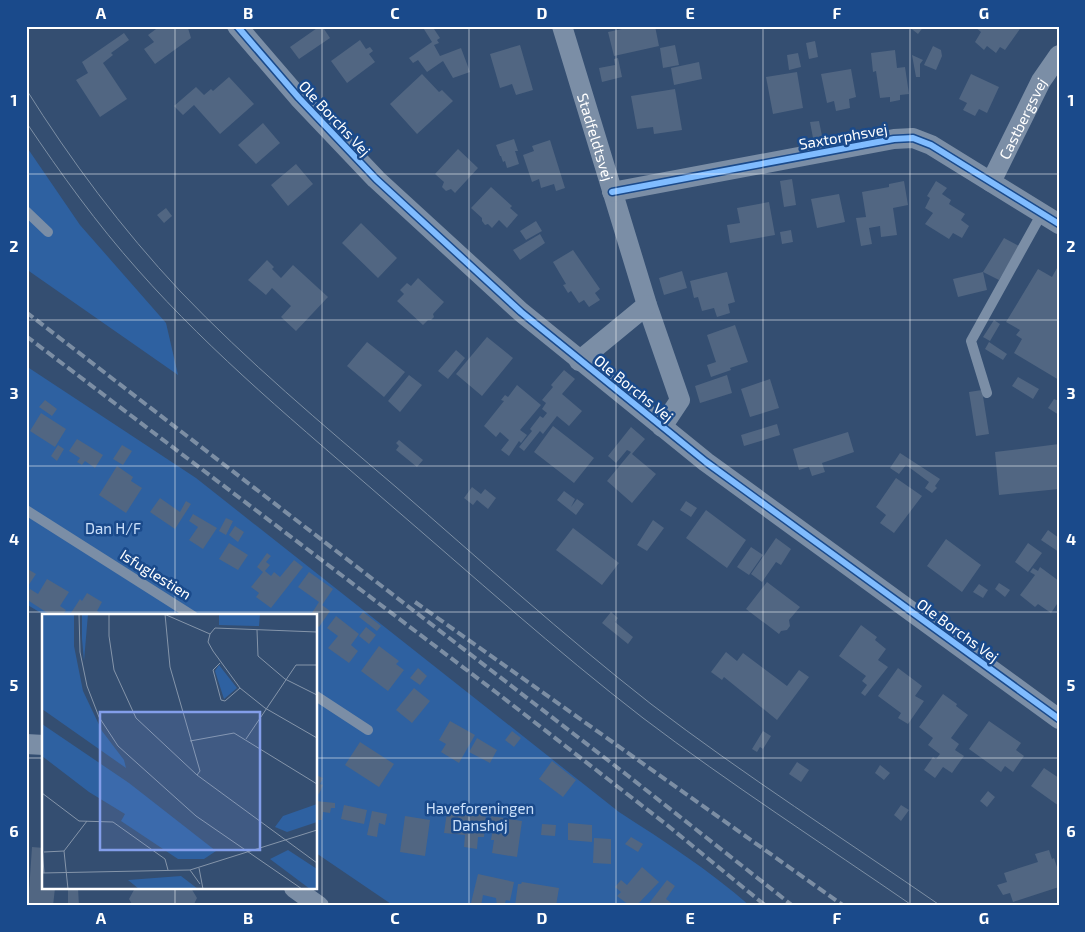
<svg xmlns="http://www.w3.org/2000/svg" width="1085" height="932" font-family="'Exo 2',sans-serif">
  <rect width="100%" height="100%" fill="#344e71"/>
  <path fill="#2e61a1" d="M26,146L80,225L166,323L178,375L26,269Z
    M26,366L196,478L619,812C664,841 709,870 750,906H394L316,853V616H46L26,604Z"/>
  <path fill="#516682" d="M160,26L188,28L191,38L155,64L144,49L154,42L148,35Z
    M320,26H322L330,38L299,59L290,47Z
    M422,26H432L440,38L437,40L439,43L434,45L440,56L461,48L470,72L453,78L443,61L427,72L418,60L413,63L409,58L432,42Z
    M636,26H655L659,46L614,56L608,32Z
    M908,26H924L918,34Z
    M974,26H1022L1005,50L1000,47L996,53L987,46L984,50L975,42L981,32Z
    M124,33L129,40L111,53L113,55L103,63L127,99L100,117L76,80L88,73L82,62Z
    M360,40L366,49L370,47L373,51L369,54L375,62L347,83L331,61Z
    M815,41L818,57L809,59L806,43Z
    M520,45L533,90L516,95L512,84L500,88L490,54Z
    M675,45L679,65L663,68L660,48Z
    M933,46L941,50L942,56L936,70L924,65Z
    M895,50L897,68L905,67L909,94L900,95V100L890,102V97L880,98L876,71L873,72L871,53Z
    M798,53L801,67L789,70L787,55Z
    M912,55L923,60L920,64V77H916Z
    M618,58L622,77L602,82L599,68L615,65L614,59Z
    M699,62L702,79L674,85L671,68Z
    M851,69L856,97L849,99L850,108L836,111L834,101L827,103L821,74Z
    M797,72L803,108L773,114L766,77Z
    M422,74L439,92L442,90L453,101L417,134L390,104Z
    M971,74L999,87L987,113L979,109L975,116L963,110L967,103L959,99Z
    M229,77L254,104L220,134L194,105L183,115L174,106L196,87L204,95L211,89L213,91Z
    M675,89L682,130L654,134L653,127L637,129L631,96Z
    M819,121L822,136L813,138L810,122Z
    M263,123L280,143L256,164L238,145Z
    M514,139L518,151H515L519,164L507,168L505,161L503,162L501,156H500L496,145Z
    M550,140L565,188L556,191L554,184L541,188L539,179L532,182L523,155L534,151L532,146Z
    M458,149L478,168L455,193L451,189L446,191L442,187L444,182L435,174Z
    M296,164L313,184L288,206L271,185Z
    M792,179L796,205L784,207L780,181Z
    M904,181L908,205L893,208L897,235L881,237L880,226L869,228L872,244L861,246L856,218L866,217L862,192L889,187V184Z
    M936,181L947,188L942,194L951,200L949,204L965,214L961,220L969,226L962,238L953,233L949,239L925,224L933,213L925,208L930,198L927,196Z
    M491,187L512,206L510,208L518,215L507,228L499,220L492,228L488,224L485,225L482,221V218L471,208Z
    M839,194L845,222L817,228L811,199Z
    M769,202L775,235L730,243L727,225L740,223L737,208Z
    M166,208L172,216L164,223L157,215Z
    M536,221L542,231L526,240L520,231Z
    M361,223L397,258L378,278L342,243Z
    M791,230L793,242L782,244L780,232Z
    M540,234L545,243L520,260L513,250Z
    M1004,238L1019,246L999,280L983,272Z
    M573,250L600,289L595,293L600,300L589,307L584,300L579,303L571,291L568,293L563,285L566,284L553,262Z
    M267,260L274,267L272,269L281,278L293,265L328,297L296,331L281,317L291,306L272,288L266,295L248,280Z
    M1057,268L1059,269V380L1014,353L1022,339L1016,335L1020,330L1006,322L1038,269L1052,277Z
    M682,271L687,288L664,295L659,278Z
    M727,272L735,302L728,304L730,313L717,317L714,308L702,311L698,297L694,298L690,281Z
    M983,272L987,290L958,297L953,279Z
    M418,278L444,302L433,314L434,317L431,320H428L423,325L397,301L404,294L400,290L407,283L411,286Z
    M994,320L1000,324L990,341L983,337Z
    M735,325L748,362L730,368L731,370L711,377L707,365L716,362L707,335Z
    M487,337L513,358L482,396L456,374Z
    M367,342L405,372L384,397L347,366Z
    M989,342L1007,354L1003,360L985,349Z
    M456,350L465,358L448,379L438,371Z
    M564,370L575,379L562,394L582,411L569,426L557,416L543,434L540,431L524,451L519,447L532,431L530,429L540,416L543,418L547,413L542,409L546,403L542,400L553,387L551,385Z
    M409,375L422,385L400,412L388,401Z
    M727,375L732,393L700,403L695,386Z
    M1018,377L1039,389L1033,399L1012,386Z
    M770,379L779,408L750,417L741,389Z
    M517,385L541,405L520,430L527,435L521,443L519,441L509,456L501,450L509,440L500,432L496,437L484,426L504,401L501,400L505,395L508,397Z
    M982,390L989,434L976,436L969,392Z
    M1054,399L1059,401V415L1048,408Z
    M45,400L57,409L52,416L39,407Z
    M41,413L66,429L55,447L30,431Z
    M777,424L780,435L744,446L741,435Z
    M553,426L594,458L574,483L534,452Z
    M631,427L645,439L632,454L656,474L632,503L607,481L631,452L627,450L616,463L608,456Z
    M848,432L854,452L822,463L825,472L812,476L809,467L799,470L793,449Z
    M77,439L103,455L95,468L85,461L82,465L77,462L80,458L69,451Z
    M399,440L423,460L417,467L396,450L399,446L396,443Z
    M1059,444V489L999,495L995,452Z
    M58,445L64,449L57,461L51,456Z
    M122,445L132,451L123,465L113,459Z
    M900,453L940,479L935,486L937,488L932,493L925,488L929,482L906,465L899,474L890,468Z
    M117,466L133,477L131,481L142,488L126,513L99,495Z
    M896,478L922,496L894,533L880,523L886,515L876,507Z
    M472,487L481,494L485,489L496,498L488,509L477,500L473,505L464,498Z
    M564,491L575,499L571,507L577,499L584,504L576,515L557,500Z
    M160,498L180,512L186,501L191,504L175,529L150,512Z
    M686,501L697,508L691,517L680,510Z
    M706,510L746,540L727,568L686,538Z
    M193,514L217,528L203,549L189,540L198,527L189,521Z
    M226,518L233,521L226,535L219,531Z
    M653,520L664,528L647,551L637,545Z
    M235,526L244,532L238,542L229,535Z
    M573,528L619,563L602,585L556,550Z
    M1048,530L1059,538V552L1041,540Z
    M776,538L791,549L781,565L776,562L762,582L751,574Z
    M946,539L981,565L962,592L927,566Z
    M229,543L248,555L238,570L219,559Z
    M1028,543L1042,553L1028,572L1015,562Z
    M751,547L763,555L749,575L737,567Z
    M267,553L271,556L266,562L270,565L265,571L271,576L274,572L280,577L294,560L303,567L271,608L256,597L259,593L251,587L263,572L257,567Z
    M1040,567L1059,581V601L1051,613L1038,604L1035,607L1020,595L1035,575L1030,572L1033,568L1038,571Z
    M26,568L36,574L26,589Z
    M309,572L333,589L322,605L330,611L319,627L316,625V616H310L319,602L298,587Z
    M47,579L69,592L60,606L66,610L62,616H52L26,599V596L30,589L38,594Z
    M767,582L800,607L789,620L790,626L787,630L781,631L779,634L746,609Z
    M999,583L1010,590L1005,597L995,589Z
    M979,584L988,590L983,598L973,592Z
    M87,593L102,602L97,611L105,616H69L80,599L82,601Z
    M363,612L381,626L377,631L359,617Z
    M611,612L618,618L615,622L633,637L628,644L602,623Z
    M336,616L359,634L351,645L358,651L349,663L328,648L338,636L327,628Z
    M861,625L877,637L875,640L886,649L878,660L888,667L865,696L861,693L867,685L862,681L866,676L839,656Z
    M366,627L376,635L369,644L359,636Z
    M379,646L399,661L396,664L404,670L388,691L361,671Z
    M726,652L737,661L743,653L787,686L799,670L809,677L777,720L724,677L722,680L711,672Z
    M418,668L427,676L420,685L410,678Z
    M898,668L922,686L915,696L924,701L908,724L898,718L901,713L878,696Z
    M414,688L430,701L412,723L396,710Z
    M943,694L957,704L956,706L968,715L951,738L959,744L955,750L964,756L952,773L943,767L935,778L924,770L933,757L936,759L940,754L928,745L933,738L919,727Z
    M450,721L475,735L459,763L441,752L446,744L439,740Z
    M989,721L1021,743L1016,750L1024,756L1013,772L1005,766L1001,772L969,749Z
    M512,731L521,738L514,747L505,740Z
    M763,731L771,736L763,749L760,747L757,752L752,749Z
    M477,738L497,750L490,763L469,752Z
    M360,742L394,764L379,787L345,765Z
    M552,761L576,780L563,797L539,779Z
    M797,762L809,770L801,782L789,774Z
    M880,765L890,773L884,780L875,773Z
    M1044,768L1059,778V806L1031,786Z
    M316,775L323,778L320,784L323,785L319,794L316,793Z
    M988,791L995,797L987,807L980,801Z
    M316,801L335,803V808H331L330,813L323,812L322,820H316Z
    M344,805L367,810L364,824L341,819Z
    M901,805L909,810L901,821L894,815Z
    M372,811L387,814L385,825L379,823L377,837L367,835Z
    M447,812L476,816V813L486,814L484,837H478L477,849L464,847L465,835L444,833Z
    M405,816L430,820L425,856L400,852Z
    M491,816L522,821L517,857L492,853L494,840H491L494,821H490Z
    M568,823L592,825V842L568,840Z
    M542,824L556,825L555,836L541,835Z
    M631,837L643,844L638,852L625,844Z
    M594,838L611,839V864L593,863Z
    M32,847L44,848V888H55L53,906H28Z
    M1049,850L1052,859L1054,858L1059,873V887L1013,902L1010,893L1003,895L997,885L1007,882L1004,873L1038,862L1035,854Z
    M642,867L659,882L636,906H628L629,905L617,896L621,892L615,887L621,880L627,885Z
    M478,874L514,882L510,901L506,900L504,906H497L496,898L483,895L481,906L471,903Z
    M667,880L675,886L666,899L675,906H647Z
    M522,882L559,888L556,906L532,904V906H515L518,884H521Z
    M68,888H78L79,906H68Z
    M135,888H191L197,898L193,906H133L129,899Z"/>
  <g fill="none" stroke-linecap="round" stroke-linejoin="round">
    <path stroke="#7b8ea6" stroke-width="10" d="M26,211L48,232
      M987,393L971,341L1042,213
      M26,510L193,616
      M316,696L368,730"/>
    <g stroke="#7b8ea6" stroke-width="20">
      <path d="M237,26L299,98L376,179L521,312L706,462L1059,719"/>
      <path id="s1" d="M562,26L647,305L680,400L662,427"/>
      <path id="s2" d="M991,182L1041,81L1059,55"/>
      <path d="M612,192L894,139L913,138L931,145L1059,224"/>
      <path d="M579,361L647,305"/>
      <path d="M26,744L44,745"/>
      <path d="M294,888L319,906"/>
    </g>
    <path stroke="#7c8ea4" stroke-width="1" d="M26,89C71,161 122,229 180,291C247,361 322,424 396,487C480,560 563,635 651,704C744,775 844,839 941,906
      M26,122C61,174 97,224 138,270C213,355 302,428 387,502C472,575 555,650 643,718C730,784 823,844 913,906"/>
    <path stroke="#7c8ea4" stroke-width="4" stroke-dasharray="9 4" stroke-linecap="butt" d="M26,312L627,775L793,906
      M26,336L497,693L667,825L766,906
      M415,602L844,906"/>
    <defs>
      <path id="cycleway" d="M237,26L299,98L376,179L521,312L706,462L1059,719
        M612,192L894,139L913,138L931,145L1059,224"/>
    </defs>
    <use href="#cycleway" stroke="#1a4a8b" stroke-width="9"/>
    <use href="#cycleway" stroke="#80bcff" stroke-width="6"/>
  </g>
  <path fill="none" stroke="#fff" stroke-width="1" stroke-opacity="0.55" d="M175,26V616M322,26V906M469,26V906M616,26V906M763,26V906M910,26V906M26,174H1059M26,320H1059M26,466H1059M26,612H1059M26,758H44M316,758H1059M175,888V906"/>
  <g text-anchor="middle" dominant-baseline="central" stroke-width="5" stroke-linejoin="round" paint-order="stroke">
    <g font-size="15" fill="#fff" stroke="#1a4a8b">
      <text transform="translate(335 118) rotate(47)">Ole Borchs Vej</text>
      <text stroke="none"><textPath href="#s2" startOffset="71">Castbergsvej</textPath></text>
      <text transform="translate(843 136) rotate(-10)">Saxtorphsvej</text>
      <text stroke="none"><textPath href="#s1" startOffset="116">Stadfeldtsvej</textPath></text>
      <text transform="translate(634 388) rotate(39)">Ole Borchs Vej</text>
      <text transform="translate(156 574) rotate(32)">Isfuglestien</text>
      <text transform="translate(958 630) rotate(36)">Ole Borchs Vej</text>
    </g>
    <g font-size="15" fill="#cbe0fa" stroke="#1a4a8b">
      <text x="113" y="528">Dan H/F</text>
      <text x="480" y="808">Haveforeningen<tspan x="480" dy="17">Danshøj</tspan></text>
    </g>
  </g>
  <g transform="translate(42 614)">
    <rect width="275" height="275" fill="#344e71"/>
    <path d="M0,0H32V32L41,77L60,117L82,146L84,154L0,95ZM40,0H46L42,47L40,25ZM177,0H218L217,12L177,11ZM177,51L195,74L182,85L173,57ZM0,110L87,169L174,237L162,245H136L79,207L83,200L47,178L0,142ZM275,190V208L245,218L233,213L241,202ZM246,236L275,255V275H268L228,245ZM139,262L156,275H97L86,266Z" fill="#2e61a1"/>
    <path fill="none" stroke="#8595aa" stroke-width="1" d="M37,0L38,38L45,72L57,103L76,132L154,202L260,275M67,0V22L72,56L94,104L155,161L275,249M122,0L168,20M123,0L128,53L158,157L155,161M215,16L216,42L243,65L275,81M168,20L166,28L171,37L198,74L223,94L275,124M168,20L173,14L275,18M178,49L171,56L179,86L183,87L198,74M204,125L254,51H275M148,127L192,119L275,170M0,179L37,207L71,208L123,245L126,256M0,232L2,259M2,238L22,237M157,254L161,275M148,256L158,270M0,259L148,256L275,216M26,275L22,237L45,207"/>
    <path fill="#839eea" fill-opacity="0.15" stroke="#839eea" stroke-width="2.5" d="M58,98H218V236H58Z"/>
    <rect width="275" height="275" fill="none" stroke="#fff" stroke-width="2.5"/>
  </g>
  <rect width="1085" height="932" fill="none" stroke="#1a4a8b" stroke-width="55"/>
  <rect x="28" y="28" width="1030" height="876" fill="none" stroke="#fff" stroke-width="2"/>
  <g font-size="16" text-anchor="middle" font-weight="bold" fill="#fff">
    <text x="101" y="19">A</text>
    <text x="248" y="19">B</text>
    <text x="395" y="19">C</text>
    <text x="542" y="19">D</text>
    <text x="690" y="19">E</text>
    <text x="837" y="19">F</text>
    <text x="984" y="19">G</text>
    <text x="14" y="106">1</text>
    <text x="1071" y="106">1</text>
    <text x="14" y="252">2</text>
    <text x="1071" y="252">2</text>
    <text x="14" y="399">3</text>
    <text x="1071" y="399">3</text>
    <text x="14" y="545">4</text>
    <text x="1071" y="545">4</text>
    <text x="14" y="691">5</text>
    <text x="1071" y="691">5</text>
    <text x="14" y="837">6</text>
    <text x="1071" y="837">6</text>
    <text x="101" y="924">A</text>
    <text x="248" y="924">B</text>
    <text x="395" y="924">C</text>
    <text x="542" y="924">D</text>
    <text x="690" y="924">E</text>
    <text x="837" y="924">F</text>
    <text x="984" y="924">G</text>
  </g>
</svg>
